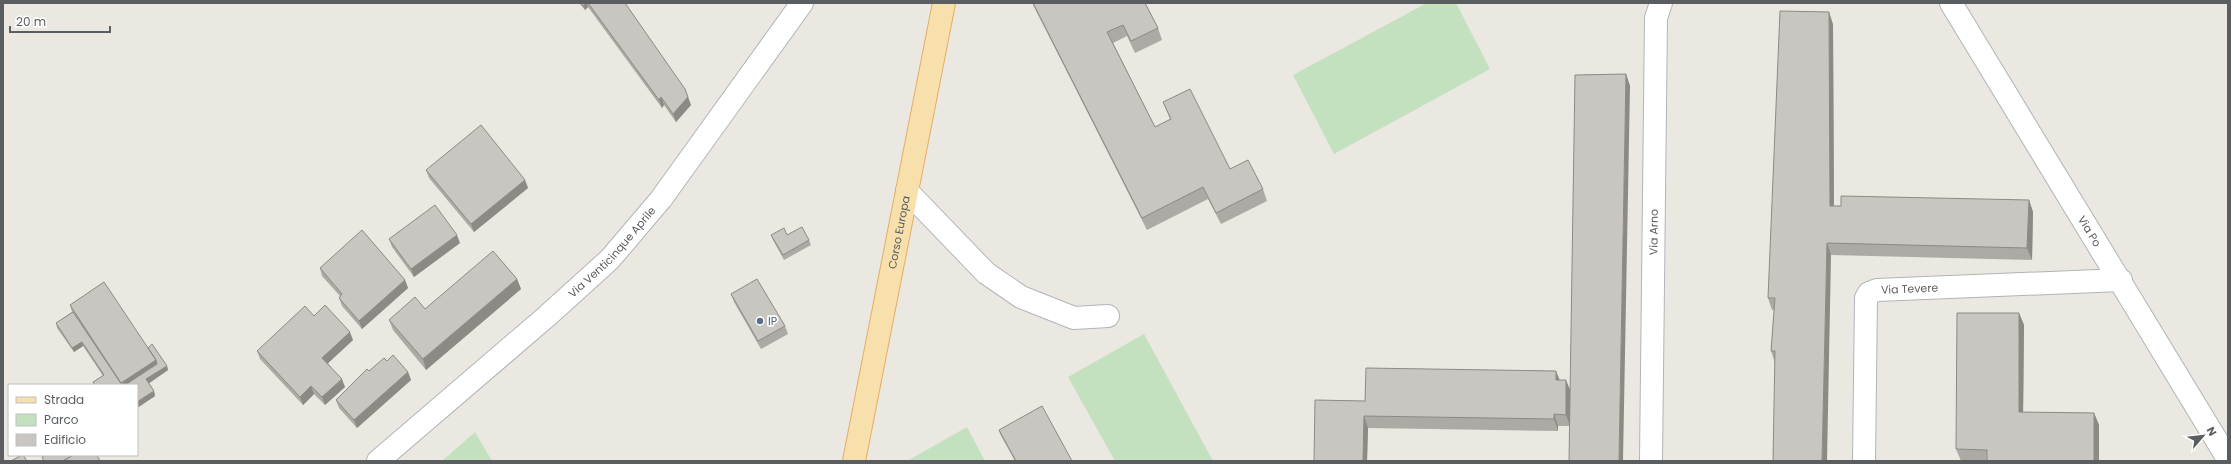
<svg xmlns="http://www.w3.org/2000/svg" width="2231" height="464" font-family="Poppins,sans-serif">
  <rect width="100%" height="100%" fill="#ebe8e1"/>
  <path fill="#c4e1bf" d="M1427,3H1456L1490,69L1334,154L1293,75Z
    M1144,334L1213,461H1115L1068,377Z
    M967,427L985,461H907Z
    M475,432L492,461H442Z"/>
  <g fill="none" stroke-linecap="round" stroke-linejoin="round">
    <defs>
      <g id="minor">
        <path id="s1" d="M1951,3L2228,459"/>
        <path d="M907,191L986,273L1021,297L1074,318L1108,316"/>
        <path id="s2" d="M378,461L546,317L610,259L661,199L802,3"/>
        <path id="s3" d="M1651,461L1656,18L1661,3"/>
        <path id="s4" d="M1864,461L1866,298L1869,293L1877,290L2121,280"/>
      </g>
      <g id="major">
        <path id="s5" d="M854,461L944,3"/>
      </g>
    </defs>
    <use href="#minor" stroke="#b2b4b8" stroke-width="24"/>
    <use href="#major" stroke="#e3ae62" stroke-width="24"/>
    <use href="#minor" stroke="#fff" stroke-width="22"/>
    <use href="#major" stroke="#f7e0ab" stroke-width="22"/>
  </g>
  <path fill="#ada9a5" d="M579,3H625L688,97L691,105L676,122L664,105L662,108L588,7L585,10Z
    M1032,3H1145L1158,28L1162,40L1135,53L1127,36L1113,43L1155,127L1170,119L1163,102L1230,169L1263,189L1267,201L1221,224L1208,199L1147,230Z
    M1833,24L1834,206L2029,200L2033,212L2032,260L1831,255L1775,363L1771,351L1774,310H1772L1768,298Z
    M1626,74L1630,86L1569,426H1558V431L1368,428L1367,461H1314L1365,401L1560,380L1570,390Z
    M426,170L525,180L528,188L474,232L429,178Z
    M771,235H787L809,240L811,245L784,260L773,240Z
    M389,239L460,243L414,277L392,247Z
    M320,268L405,280L408,288L362,329L342,306L339,298L340,296L322,276Z
    M517,279L521,289L426,370L393,330L389,320L425,309Z
    M731,294L785,326L788,334L761,349L734,302Z
    M70,305L148,348L167,366L168,370L149,383L154,391L155,396L137,408V385H94L93,382L103,376L83,346L74,352L57,328L56,323L72,312Z
    M2019,313L2024,325L2023,412L2094,413L2099,425V461H1961L1956,449Z
    M314,316L353,340L328,363L345,387L325,405L314,394L303,405L260,359L257,351Z
    M387,361L408,372L411,380L357,428L339,408L336,400L369,371Z
    M999,430L1072,461H1015L1000,434Z"/>
  <path fill="#8d8a86" d="M587,3L588,7L585,10L583,6Z
    M1829,12L1833,24L1834,218L1830,206Z
    M1626,74L1630,86L1623,461H1619Z
    M685,89L691,105L676,122L673,114Z
    M661,97L664,105L662,108L659,100Z
    M525,180L528,188L474,232L471,224Z
    M2029,200L2033,212L2032,260L2027,248Z
    M457,235L460,243L414,277L411,269Z
    M1827,243L1831,255L1827,461H1822Z
    M517,279L521,289L426,370L423,359Z
    M405,280L408,288L362,329L359,321Z
    M2019,313L2024,325L2023,424L2019,412Z
    M350,332L353,340L325,366L322,358Z
    M82,342L83,346L74,352L72,348Z
    M156,360L159,368L133,385H122L121,383Z
    M167,366L168,370L148,384L146,379Z
    M1556,371L1561,383L1556,380Z
    M408,372L411,380L357,428L354,420Z
    M342,379L345,387L325,405L322,397Z
    M1566,380L1571,392L1570,426L1566,415Z
    M311,386L314,394L303,405L300,397Z
    M154,391L155,396L137,408V402Z
    M2094,413L2099,425V461H2094Z
    M1554,414L1558,426V431L1554,419Z
    M1364,416L1368,428L1367,461H1363Z"/>
  <path fill="#c9c5c0" stroke="#8d8a86" d="M581,3H587L583,6Z
    M588,3H625L685,89L688,97L673,114L661,97L659,100Z
    M1033,3H1145L1158,28L1131,41L1123,25L1107,32L1155,127L1171,119L1163,102L1190,89L1230,169L1248,160L1263,189L1216,213L1203,187L1142,218Z
    M1780,11L1829,12L1830,206H1841V196L2029,200L2027,248L1827,243L1822,461H1773L1775,351H1771L1775,298H1768Z
    M1626,74L1619,461H1569L1575,75Z
    M481,125L525,180L471,224L426,170Z
    M435,205L457,235L411,269L389,239Z
    M802,227L809,240L783,255L771,235L784,228L787,235Z
    M362,230L405,280L359,321L339,298L342,294L320,268Z
    M493,251L517,279L423,359L389,320L415,297L425,309Z
    M757,279L785,326L758,341L731,294Z
    M104,282L156,360L121,383L70,305Z
    M325,305L350,332L322,358L342,379L322,397L311,386L300,397L257,351L305,306L314,316Z
    M73,312L122,385H95L93,382L104,375L82,342L72,348L56,323Z
    M1957,313H2019V412L2094,413V461H1987V450L1956,449Z
    M152,344L167,366L146,379L154,391L137,402V385H125L157,364L156,360L148,348Z
    M393,355L408,372L354,420L336,400L367,369L369,371L384,358L387,361Z
    M1366,368L1556,371V380H1566V415L1554,414V419L1364,416L1363,461H1314L1315,400L1365,401Z
    M1042,406L1072,461H1016L999,430Z
    M22,455H23L27,461H11Z
    M46,455H72V456L63,461H44L42,457Z
    M73,455H97L100,461H63Z"/>
  <circle fill="#5c6f8a" stroke="#fff" stroke-width="1.5" cx="760" cy="321" r="4"/>
  <g text-anchor="middle" dominant-baseline="central" stroke-width="3.5" stroke-linejoin="round" paint-order="stroke">
    <g font-size="11" fill="#5a5e61" stroke="#fff">
      <text stroke="none"><textPath href="#s1" startOffset="267">Via Po</textPath></text>
      <text stroke="none"><textPath href="#s5" startOffset="233">Corso Europa</textPath></text>
      <text stroke="none"><textPath href="#s3" startOffset="229">Via Arno</textPath></text>
      <text stroke="none"><textPath href="#s2" startOffset="314">Via Venticinque Aprile</textPath></text>
      <text stroke="none"><textPath href="#s4" startOffset="210">Via Tevere</textPath></text>
    </g>
    <g font-size="11" fill="#4e5e75" stroke="#fff" text-anchor="start">
      <text x="768" y="321">IP</text>
    </g>
  </g>
  <rect width="2231" height="464" fill="none" stroke="#5a5e61" stroke-width="8"/>
  <rect x="8" y="384" width="130" height="72" fill="#ffffff" stroke="#bdbfc0"/>
  <rect x="16" y="397" width="20" height="6" fill="#f7e0ab" stroke="#bdbfc0"/>
  <text x="44" y="404" font-size="12" fill="#5a5e61">Strada</text>
  <rect x="16" y="414" width="20" height="12" fill="#c4e1bf" stroke="#bdbfc0"/>
  <text x="44" y="424" font-size="12" fill="#5a5e61">Parco</text>
  <rect x="16" y="434" width="20" height="12" fill="#c9c5c0" stroke="#bdbfc0"/>
  <text x="44" y="444" font-size="12" fill="#5a5e61">Edificio</text>
  <g transform="translate(2203 436) rotate(62)" stroke="#ffffff" stroke-width="3" paint-order="stroke">
  <path d="M0-3L7 15L0 10L-7 15Z" fill="#5a5e61"/>
  <text y="-6" font-size="11" font-weight="bold" text-anchor="middle" fill="#5a5e61">N</text>
  </g>
  <path d="M10 26v6h100v-6" fill="none" stroke="#5a5e61" stroke-width="2"/>
  <text x="16" y="26" font-size="12" fill="#5a5e61" stroke="#ffffff" stroke-width="3" paint-order="stroke">20 m</text>
</svg>
